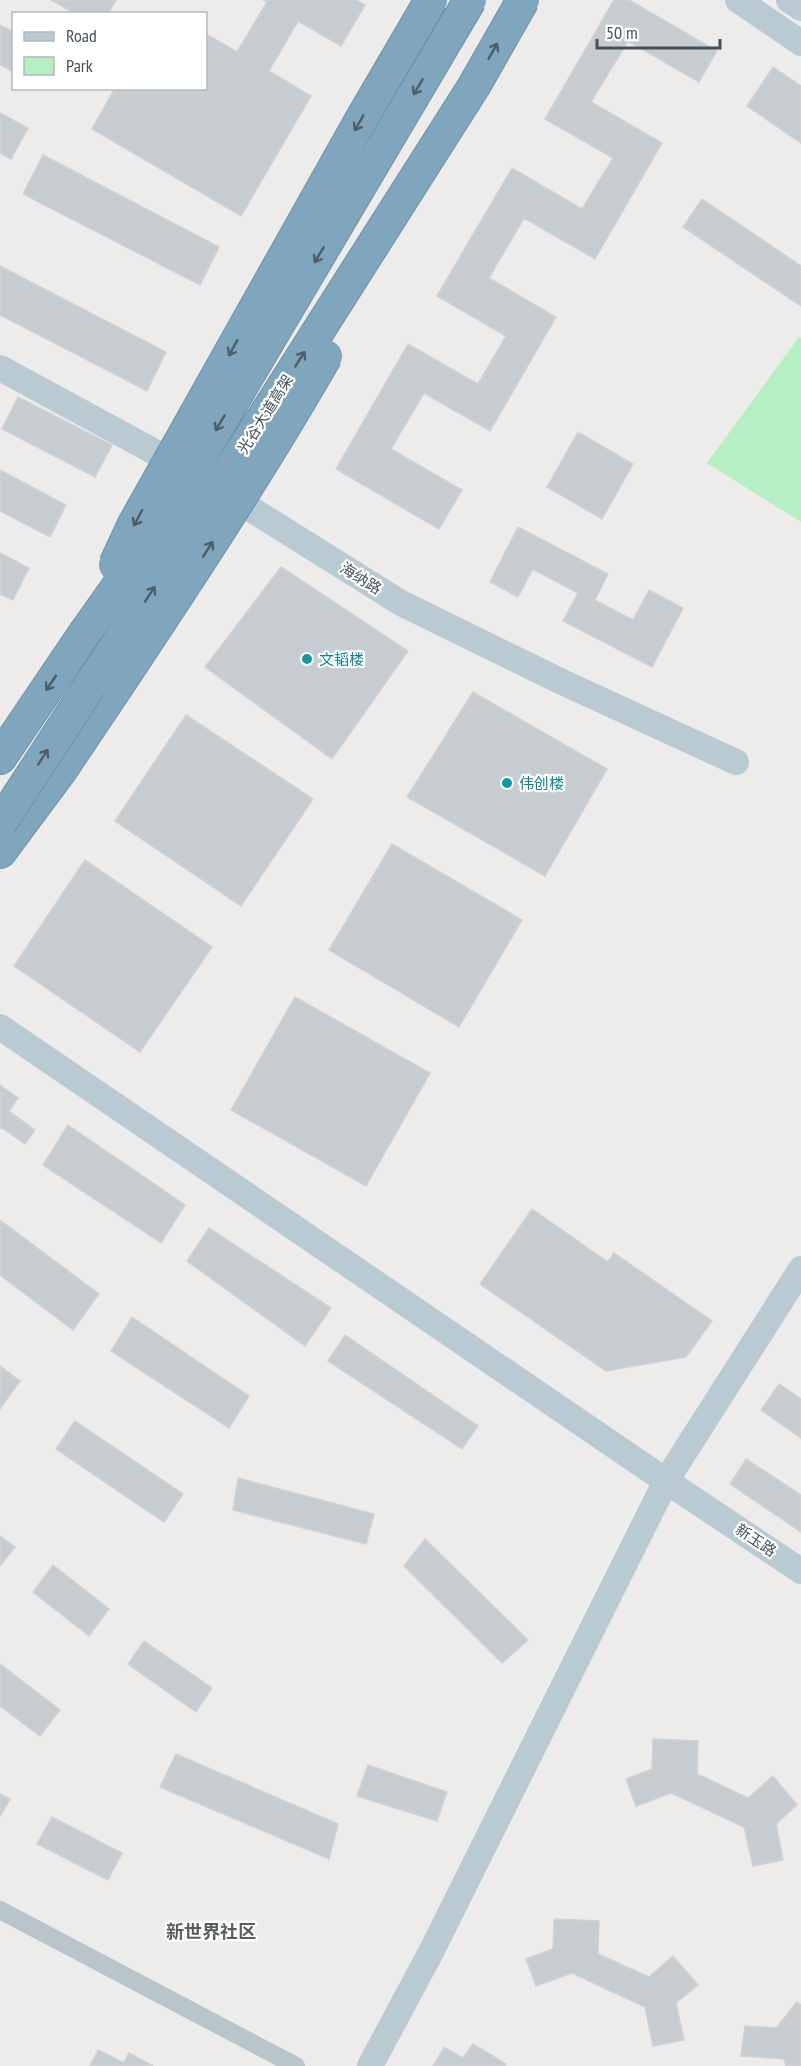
<svg xmlns="http://www.w3.org/2000/svg" width="801" height="2066" font-family="'PT Sans Narrow','Noto Sans SC',sans-serif">
  <rect width="100%" height="100%" fill="#eeebeb"/>
  <path fill="#b6efc4" d="M799,337L801,338V522L707,463Z"/>
  <path fill="#c7ccd0" stroke="#cfd2d7" stroke-width="1.5" d="M51,0H116L108,14H76Z
    M264,0H356L365,5L341,46L298,21L269,71L311,96L241,216L92,129L115,88H206V34L237,52L267,2Z
    M614,0H629L717,51L699,82L628,41L591,102L662,143L595,259L524,218L489,278L556,317L490,431L424,393L391,449L462,490L439,529L336,469L408,344L478,384L506,336L437,296L512,168L582,209L613,158L545,119Z
    M0,25L14,32V72L0,65Z
    M773,67L801,86V143L747,106Z
    M0,113L28,128L11,159L0,153Z
    M43,155L219,247L200,285L23,194Z
    M702,199L801,266V306L683,227Z
    M0,266L166,352L147,391L0,315Z
    M18,397L112,445L95,477L2,429Z
    M578,432L633,464L602,519L547,487Z
    M0,470L66,505L50,537L0,511Z
    M518,527L608,574L595,600L633,620L649,590L683,608L652,667L563,621L578,593L533,569L518,597L490,582Z
    M0,553L29,568L13,600L0,594Z
    M281,567L408,651L332,759L205,667Z
    M473,692L607,769L545,876L407,797Z
    M186,715L313,799L241,906L115,821Z
    M392,844L522,920L459,1027L329,950Z
    M85,860L212,947L140,1052L14,966Z
    M295,997L430,1073L366,1186L231,1110Z
    M0,1085L18,1098L9,1111L35,1130L25,1144L1,1127L0,1129Z
    M68,1125L185,1205L161,1243L43,1165Z
    M532,1209L608,1262L614,1253L712,1321L686,1357L606,1371L480,1284Z
    M0,1220L99,1294L73,1330L0,1275Z
    M209,1228L331,1308L305,1346L187,1261Z
    M132,1317L249,1396L229,1428L111,1351Z
    M345,1335L478,1426L462,1449L328,1361Z
    M0,1366L20,1381L0,1409Z
    M779,1384L801,1399V1438L761,1410Z
    M75,1421L183,1494L164,1522L56,1449Z
    M746,1459L801,1495V1532L730,1484Z
    M238,1478L374,1514L366,1544L233,1510Z
    M0,1536L15,1547L0,1566Z
    M425,1539L528,1640L502,1663L404,1566Z
    M53,1565L109,1609L89,1636L33,1592Z
    M144,1641L212,1688L196,1712L128,1664Z
    M0,1664L60,1710L40,1736L0,1706Z
    M653,1739L698,1741L697,1774L748,1798L773,1776L797,1805L776,1824L783,1860L753,1866L744,1827L671,1793L636,1806L626,1779L652,1769Z
    M176,1754L338,1824L329,1859L160,1787Z
    M368,1765L447,1792L437,1821L357,1796Z
    M0,1794L10,1799L0,1816Z
    M52,1817L122,1853L108,1880L37,1844Z
    M554,1919L599,1921L598,1954L649,1977L673,1956L698,1985L676,2003L684,2040L653,2046L645,2007L572,1973L536,1986L526,1959L553,1949Z
    M797,2002L801,2005V2066H786L784,2059L741,2056L745,2026L776,2028Z
    M473,2044L506,2064L505,2066H433L444,2047L463,2058Z
    M98,2050L124,2063L129,2053L153,2066H90Z"/>
  <g fill="none" stroke-linecap="round" stroke-linejoin="round">
    <defs>
      <path id="highway" d="M0,758L84,634
        M0,852L61,770L118,685"/>
    </defs>
    <use href="#highway" stroke="#6c91a8" stroke-width="34"/>
    <path stroke="#b8c5cb" stroke-width="18" d="M0,1910L296,2066"/>
    <path stroke="#bacad3" stroke-width="26" d="M738,0L801,43
      M789,0L801,8
      M0,368L186,469
      M222,491L401,603L560,681L736,762
      M0,1027L666,1481L801,1571
      M370,2066L431,1952L666,1481L801,1269"/>
    <use href="#highway" stroke="#80a6bd" stroke-width="32"/>
    <defs>
      <path id="highway-bridge" d="M115,565L134,524L362,118L431,0
        M84,634L152,538L470,0
        M118,685C190,577 261,469 326,356
        M0,824L209,503L474,86L523,0"/>
    </defs>
    <use href="#highway-bridge" stroke="#6c91a8" stroke-width="34" stroke-linecap="butt"/>
    <use href="#highway-bridge" stroke="#80a6bd" stroke-width="32"/>
  </g>
  <defs><path id="oneway-shaft" d="M-6 0H5M1.5-3L5.5 0L1.5 3" fill="none" stroke-width="1.6" stroke-linecap="round" stroke-linejoin="round" transform="scale(1.5)"/></defs>
  <g stroke="#4c5e68">
    <use href="#oneway-shaft" transform="translate(493 51) rotate(-60)"/>
    <use href="#oneway-shaft" transform="translate(418 87) rotate(121)"/>
    <use href="#oneway-shaft" transform="translate(359 123) rotate(120)"/>
    <use href="#oneway-shaft" transform="translate(319 255) rotate(121)"/>
    <use href="#oneway-shaft" transform="translate(233 348) rotate(119)"/>
    <use href="#oneway-shaft" transform="translate(300 359) rotate(-58)"/>
    <use href="#oneway-shaft" transform="translate(220 423) rotate(121)"/>
    <use href="#oneway-shaft" transform="translate(138 518) rotate(118)"/>
    <use href="#oneway-shaft" transform="translate(208 549) rotate(-58)"/>
    <use href="#oneway-shaft" transform="translate(150 594) rotate(-57)"/>
    <use href="#oneway-shaft" transform="translate(51 683) rotate(124)"/>
    <use href="#oneway-shaft" transform="translate(43 757) rotate(-57)"/>
  </g>
  <g fill="#0f9aa8" stroke="#fff" stroke-width="2">
    <circle cx="307" cy="659" r="6"/>
    <circle cx="507" cy="783" r="6"/>
  </g>
  <g text-anchor="middle" dominant-baseline="central" stroke-width="4.5" stroke-linejoin="round" paint-order="stroke">
    <g font-size="15" fill="#435159" stroke="#fff">
      <text transform="translate(265 414) rotate(-58)">光谷大道高架</text>
      <text transform="translate(361 578) rotate(32)">海纳路</text>
      <text transform="translate(756 1540) rotate(34)">新玉路</text>
    </g>
    <g font-size="15" fill="#0d838f" stroke="#fff" text-anchor="start">
      <text x="319" y="659">文韬楼</text>
      <text x="519" y="783">伟创楼</text>
    </g>
    <g font-size="18" font-weight="bold" fill="#585d60" stroke="#fff">
      <text x="211" y="1931">新世界社区</text>
    </g>
  </g>
  <rect x="12" y="12" width="195" height="78" fill="#ffffff" stroke="#b4b9bd" stroke-width="1.5"/>
  <rect x="24" y="32" width="30" height="9" fill="#bacad3" stroke="#b4b9bd" stroke-width="1.5"/>
  <text x="66" y="42" font-size="18" fill="#435159">Road</text>
  <rect x="24" y="57" width="30" height="18" fill="#b6efc4" stroke="#b4b9bd" stroke-width="1.5"/>
  <text x="66" y="72" font-size="18" fill="#435159">Park</text>
  <path d="M597 39v9h123v-9" fill="none" stroke="#435159" stroke-width="3"/>
  <text x="606" y="39" font-size="18" fill="#435159" stroke="#ffffff" stroke-width="4.5" paint-order="stroke">50 m</text>
</svg>
